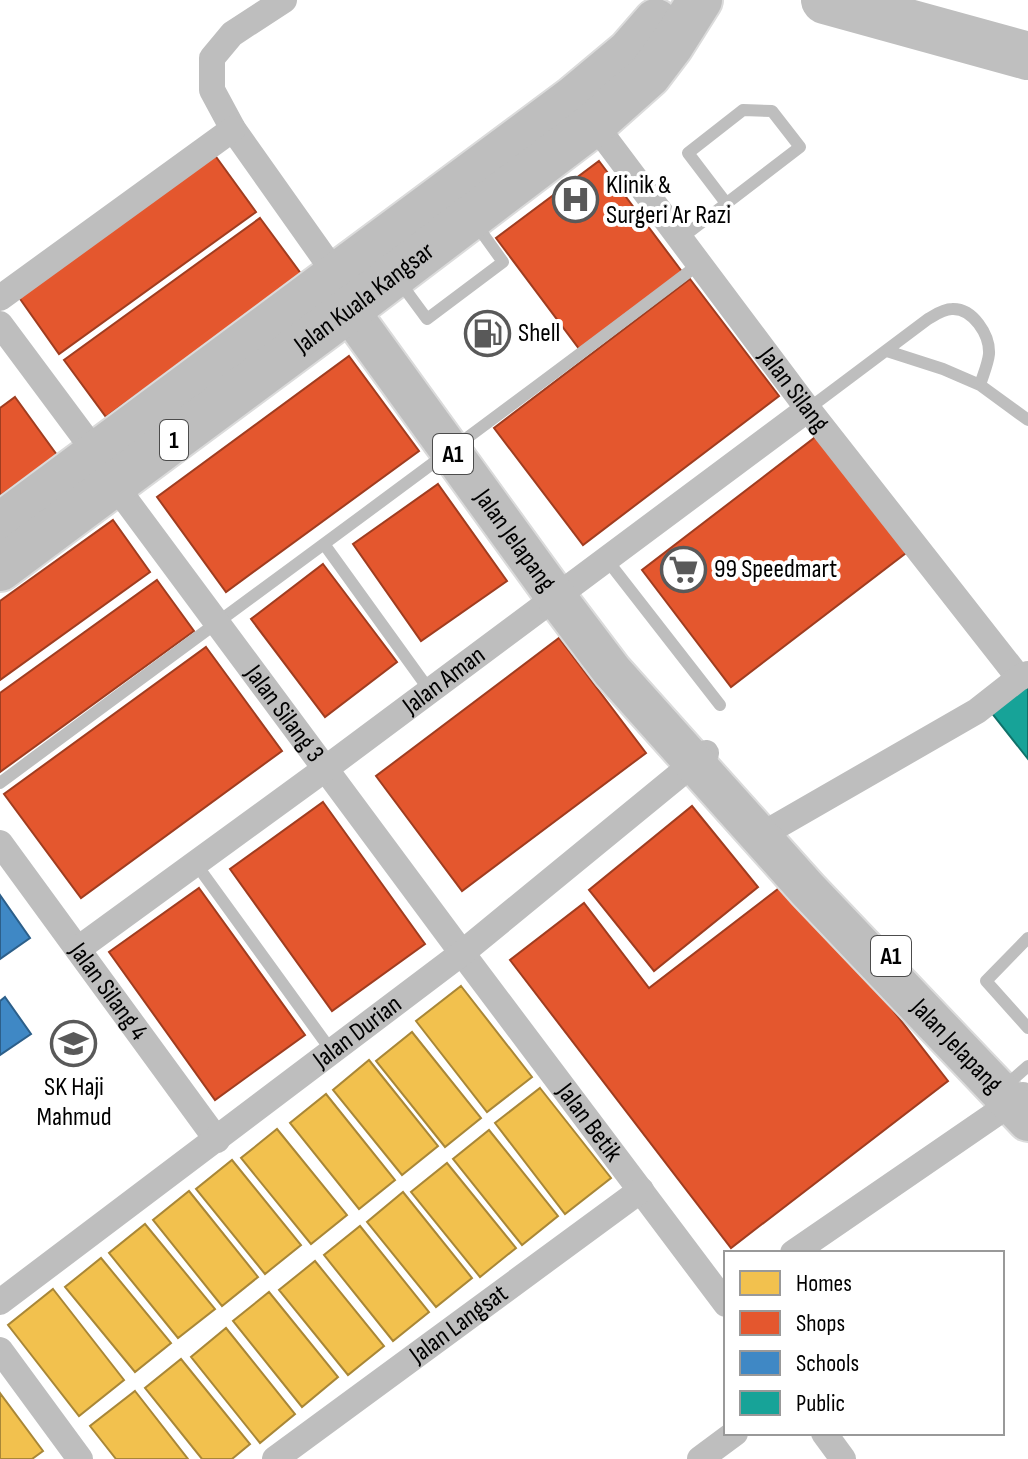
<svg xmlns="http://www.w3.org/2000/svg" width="1028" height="1459" font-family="'Sofia Sans Condensed',sans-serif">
  <rect width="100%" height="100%" fill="#fff"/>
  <path fill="#f2c14e" stroke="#a98737" stroke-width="2" d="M461,986L532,1077L487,1112L416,1021Z
    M412,1032L481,1118L445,1147L376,1061Z
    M369,1060L438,1146L402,1175L333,1090Z
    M540,1088L611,1178L565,1214L495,1123Z
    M326,1094L395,1180L359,1209L290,1123Z
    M277,1129L347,1215L311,1244L241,1158Z
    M489,1130L558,1216L522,1245L453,1159Z
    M232,1160L301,1245L265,1274L196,1189Z
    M447,1163L516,1248L480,1277L411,1192Z
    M189,1191L258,1277L222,1306L153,1220Z
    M403,1192L472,1278L436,1307L367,1222Z
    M145,1224L215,1309L178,1338L109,1253Z
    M360,1226L429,1312L393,1341L324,1255Z
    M101,1258L171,1343L135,1372L65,1287Z
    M315,1261L384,1346L348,1375L279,1290Z
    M53,1289L124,1380L79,1416L8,1325Z
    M269,1292L338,1377L302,1407L233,1321Z
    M226,1328L295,1414L260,1443L191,1357Z
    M181,1359L250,1444L232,1459H202L145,1388Z
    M135,1391L188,1459H116L90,1426Z
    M0,1393L43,1451L32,1459H0Z"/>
  <path fill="#e4572e" stroke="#a03d20" stroke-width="2" d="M214,154L256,212L59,354L18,296Z
    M599,161L683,273L580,350L496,238Z
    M260,218L302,275L106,417L64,360Z
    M690,279L779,396L583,545L494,428Z
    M349,356L419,451L226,592L157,497Z
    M15,397L57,455L0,496V408Z
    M818,435L906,553L731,687L642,570Z
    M438,484L507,581L421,641L353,544Z
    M113,520L150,572L0,680V601Z
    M323,564L397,662L325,717L251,619Z
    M157,580L194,631L0,772V693Z
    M559,638L646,753L462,891L376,776Z
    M206,647L282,751L81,898L4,794Z
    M323,802L425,944L332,1011L230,869Z
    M692,806L758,887L654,971L589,890Z
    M791,879L948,1081L731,1248L510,960L584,903L649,988Z
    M199,888L305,1035L215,1100L109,952Z"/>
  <path fill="#3f88c5" stroke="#2c5f8a" stroke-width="2" d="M0,895L30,938L0,959Z
    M5,997L31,1034L0,1055V1001Z"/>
  <path fill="#17a398" stroke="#10726a" stroke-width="2" d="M1028,672V759L980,698Z"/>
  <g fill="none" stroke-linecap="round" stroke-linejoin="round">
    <path stroke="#bfbfbf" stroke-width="48" d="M825,0L1028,56"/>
    <defs>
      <g id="primary">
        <path id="s7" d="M338,280L349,311L556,597L612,671L808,890L1028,1121"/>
      </g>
      <g id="highway">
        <path d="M0,525L574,98L629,52L656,21"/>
        <path id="s8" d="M0,569L362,300L594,124L649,75L671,46L700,0"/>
      </g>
    </defs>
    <use href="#primary" stroke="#dbdbdb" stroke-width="44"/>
    <use href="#highway" stroke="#dbdbdb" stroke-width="48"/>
    <path stroke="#bebebe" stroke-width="12" d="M680,239L800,147L772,111L743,110L688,153L726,203
      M399,281L427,319L503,262L475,223
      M980,385L1028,420
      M808,409L928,319C935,315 943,309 952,309C973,308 990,335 989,354C988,364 983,375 980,385L943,369L887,351
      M324,544L430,691
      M607,560L720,705
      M0,783C233,610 468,440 699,264
      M196,864L333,1053
      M1028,938L986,981L1028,1028
      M1002,1085L1011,1081L1028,1066"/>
    <g stroke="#bebebe" stroke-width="26">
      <path d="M284,0L232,34L212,58V90L233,129L337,276"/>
      <path id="s1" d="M586,113L808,409L1019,678"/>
      <path d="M0,298L233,129"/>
      <path d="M0,324L96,453"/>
      <path id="s2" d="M114,484L462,953L726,1304"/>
      <path d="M772,829L977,711L1019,678L1028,674"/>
      <path id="s3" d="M0,843L217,1140"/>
      <path id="s4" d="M78,949L325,769L808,409"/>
      <path d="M793,1253L1023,1095"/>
      <path id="s5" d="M0,1302L462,953L706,753"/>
      <path d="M0,1350L80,1459"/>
      <path d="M824,1433L843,1459"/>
      <path id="s6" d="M275,1459L641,1190"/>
      <path d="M700,1459L735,1433"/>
    </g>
    <use href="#primary" stroke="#bebebe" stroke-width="40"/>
    <use href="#highway" stroke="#bebebe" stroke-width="44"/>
  </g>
  <defs>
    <symbol id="hospital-ring" viewBox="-11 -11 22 22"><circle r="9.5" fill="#fff" stroke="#595959" stroke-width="1.5"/><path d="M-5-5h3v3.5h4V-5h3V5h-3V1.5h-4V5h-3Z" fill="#595959"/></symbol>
    <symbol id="fuel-ring" viewBox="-11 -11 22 22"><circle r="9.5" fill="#fff" stroke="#595959" stroke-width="1.5"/><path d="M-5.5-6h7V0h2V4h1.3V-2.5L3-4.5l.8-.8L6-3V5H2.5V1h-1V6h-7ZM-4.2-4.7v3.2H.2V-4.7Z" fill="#595959"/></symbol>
    <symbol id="supermarket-ring" viewBox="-11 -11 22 22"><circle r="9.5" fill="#fff" stroke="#595959" stroke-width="1.5"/><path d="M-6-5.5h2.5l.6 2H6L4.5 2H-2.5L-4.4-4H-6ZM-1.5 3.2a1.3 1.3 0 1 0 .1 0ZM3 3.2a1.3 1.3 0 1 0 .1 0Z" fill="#595959"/></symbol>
    <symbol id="school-ring" viewBox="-11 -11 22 22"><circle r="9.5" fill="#fff" stroke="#595959" stroke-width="1.5"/><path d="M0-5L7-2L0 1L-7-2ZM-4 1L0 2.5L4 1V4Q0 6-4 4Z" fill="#595959"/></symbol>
  </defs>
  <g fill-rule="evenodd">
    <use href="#hospital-ring" x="550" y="174" width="51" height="51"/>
    <use href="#fuel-ring" x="462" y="308" width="51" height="51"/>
    <use href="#supermarket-ring" x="658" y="544" width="51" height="51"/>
    <use href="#school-ring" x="48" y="1018" width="51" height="51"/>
  </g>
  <g text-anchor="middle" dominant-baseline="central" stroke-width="8" stroke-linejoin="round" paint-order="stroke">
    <g fill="#fff" stroke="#4c4c4c" stroke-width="2">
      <rect x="160" y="420" width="28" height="40" rx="6"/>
      <rect x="433" y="434" width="40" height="40" rx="6"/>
      <rect x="871" y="936" width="40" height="40" rx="6"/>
    </g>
    <g font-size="24" font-weight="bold" fill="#000">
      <text x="174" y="440">1</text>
      <text x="453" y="454">A1</text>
      <text x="891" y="956">A1</text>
    </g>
    <g font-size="26" fill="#000" stroke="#fff" text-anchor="start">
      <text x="606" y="185">Klinik &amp;<tspan x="606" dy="30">Surgeri Ar Razi</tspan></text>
      <text x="518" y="333">Shell</text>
      <text x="714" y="569">99 Speedmart</text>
      <text x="74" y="1087" text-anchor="middle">SK Haji<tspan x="74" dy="30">Mahmud</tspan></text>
    </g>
    <g font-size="26" fill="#000" stroke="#fff">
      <text stroke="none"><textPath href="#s8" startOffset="454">Jalan Kuala Kangsar</textPath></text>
      <text stroke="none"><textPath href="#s1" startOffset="346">Jalan Silang</textPath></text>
      <text stroke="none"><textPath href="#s7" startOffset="316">Jalan Jelapang</textPath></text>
      <text stroke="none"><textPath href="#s4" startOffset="454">Jalan Aman</textPath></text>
      <text stroke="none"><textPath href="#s2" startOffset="286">Jalan Silang 3</textPath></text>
      <text stroke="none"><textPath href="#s3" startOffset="184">Jalan Silang 4</textPath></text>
      <text stroke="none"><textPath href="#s5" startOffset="448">Jalan Durian</textPath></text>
      <text stroke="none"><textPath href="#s7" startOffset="988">Jalan Jelapang</textPath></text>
      <text stroke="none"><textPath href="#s2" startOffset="796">Jalan Betik</textPath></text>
      <text stroke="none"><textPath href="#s6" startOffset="228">Jalan Langsat</textPath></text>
    </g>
  </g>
  <rect x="724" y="1251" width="280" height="184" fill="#ffffff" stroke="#999999" stroke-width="2"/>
  <rect x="740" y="1271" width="40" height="24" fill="#f2c14e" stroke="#999999" stroke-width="2"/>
  <text x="796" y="1291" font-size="24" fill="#000000">Homes</text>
  <rect x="740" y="1311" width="40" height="24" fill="#e4572e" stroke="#999999" stroke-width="2"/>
  <text x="796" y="1331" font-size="24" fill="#000000">Shops</text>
  <rect x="740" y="1351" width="40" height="24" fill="#3f88c5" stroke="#999999" stroke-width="2"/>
  <text x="796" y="1371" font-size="24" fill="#000000">Schools</text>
  <rect x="740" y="1391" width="40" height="24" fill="#17a398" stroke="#999999" stroke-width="2"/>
  <text x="796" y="1411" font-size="24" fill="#000000">Public</text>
</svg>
